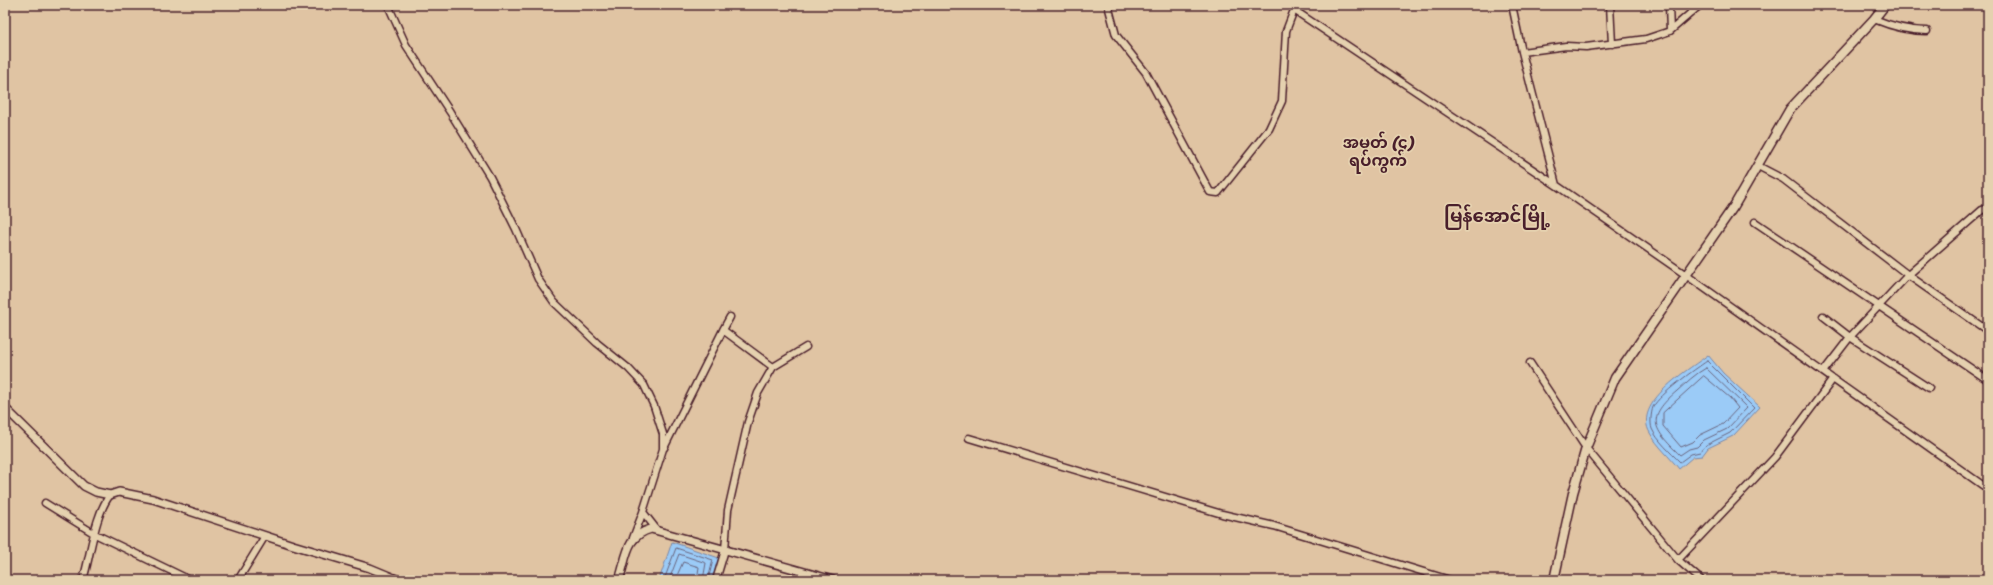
<svg xmlns="http://www.w3.org/2000/svg" width="1993" height="585" font-family="Sriracha,'Noto Sans Myanmar',sans-serif">
  <rect width="100%" height="100%" fill="#e0c4a3"/>
  <filter id="ink" filterUnits="userSpaceOnUse"><feTurbulence type="fractalNoise" baseFrequency=".025" numOctaves="2"/><feDisplacementMap in="SourceGraphic" scale="8" xChannelSelector="R" yChannelSelector="G"/><feConvolveMatrix kernelMatrix="1 2 1 2 8 2 1 2 1" color-interpolation-filters="sRGB"/></filter>
  <g filter="url(#ink)">
    <path fill="#9bcbf7" stroke="#7b86a5" d="M1708,355L1723,373L1760,407L1733,436L1708,448L1702,456L1693,457L1679,469C1670,457 1657,446 1650,433C1632,403 1688,370 1708,355Z
      M672,542L719,558L712,580H659Z"/>
    <g fill="none" stroke-linecap="round" stroke-linejoin="round">
      <path stroke="#6a647d" stroke-width="1" d="M1707,361L1754,408L1730,433L1706,445L1700,452L1691,454L1680,462C1671,453 1657,440 1652,429C1650,423 1651,413 1653,407C1660,394 1694,370 1707,361Z
        M1706,368L1747,408L1727,429L1704,440L1697,447L1689,449L1680,455C1653,429 1645,418 1677,391C1686,383 1695,374 1706,368Z
        M1704,376L1730,398L1738,408L1723,424L1700,435L1693,442L1681,447L1663,426V413Z
        M664,580L676,548L713,560L708,580
        M669,580L679,554L706,563L703,580
        M675,580L683,562L699,567L697,580"/>
      <defs>
        <path id="minor" d="M388,5L406,45L450,112L490,177L516,229L538,279L554,302L597,343L628,368L644,385L654,406L663,434V449L643,512
          M1108,5L1116,35L1146,73L1210,192L1218,193L1269,129L1282,101L1286,31L1294,10L1556,185L1686,275L1988,489
          M1512,5L1522,52L1566,46L1586,47L1646,39L1670,31L1700,5
          M1610,5L1612,44
          M1669,5L1670,31
          M1874,19C1891,26 1908,31 1927,31
          M1522,52L1556,185
          M1758,166L1783,179L1908,275L1988,331
          M1755,222L1988,380
          M1823,316L1850,337L1929,388
          M723,330L730,317
          M1530,363L1586,448L1678,560
          M1823,372L1850,337L1908,275L1982,210L1988,208
          M969,438L1222,514L1274,526L1450,580
          M664,448L723,330L773,367
          M45,503L95,534L190,580
          M633,538L643,512L657,530
          M83,580C91,554 94,516 110,495
          M238,580L265,536
          M716,580L725,550L728,510L748,422L758,393L773,367L806,347
          M1701,580L1678,560L1775,457L1833,379"/>
        <path id="tertiary" d="M5,408L84,486L96,492L110,495L119,492L153,499L293,545L370,568L399,580
          M619,580C627,558 625,536 651,529L833,580"/>
        <path id="secondary" d="M1554,580L1573,493L1586,448L1615,378L1734,206L1790,109L1874,19L1885,5"/>
      </defs>
      <use href="#minor" stroke="#4a1f2b" stroke-width="9"/>
      <use href="#tertiary" stroke="#4a1f2b" stroke-width="10"/>
      <use href="#secondary" stroke="#4a1f2b" stroke-width="11"/>
      <use href="#minor" stroke="#e5d1af" stroke-width="6"/>
      <use href="#tertiary" stroke="#e5d1af" stroke-width="7"/>
      <use href="#secondary" stroke="#e5d1af" stroke-width="8"/>
    </g>
  </g>
  <g text-anchor="middle" dominant-baseline="central" stroke-width="3.5" stroke-linejoin="round" paint-order="stroke">
    <g font-size="16" font-weight="bold" fill="#4a1f2b" stroke="#e5d1af">
      <text x="1378" y="142">အမှတ် (၄)<tspan x="1378" dy="18">ရပ်ကွက်</tspan></text>
    </g>
    <g font-size="18" font-weight="bold" fill="#4a1f2b" stroke="#e5d1af">
      <text x="1497" y="216">မြန်အောင်မြို့</text>
    </g>
  </g>
  <rect width="1993" height="585" fill="none" stroke="#e5d1af" stroke-width="20"/>
  <rect x="10" y="10" width="1973" height="565" fill="none" stroke="#4a1f2b" stroke-width="1.5" filter="url(#ink)"/>
</svg>
